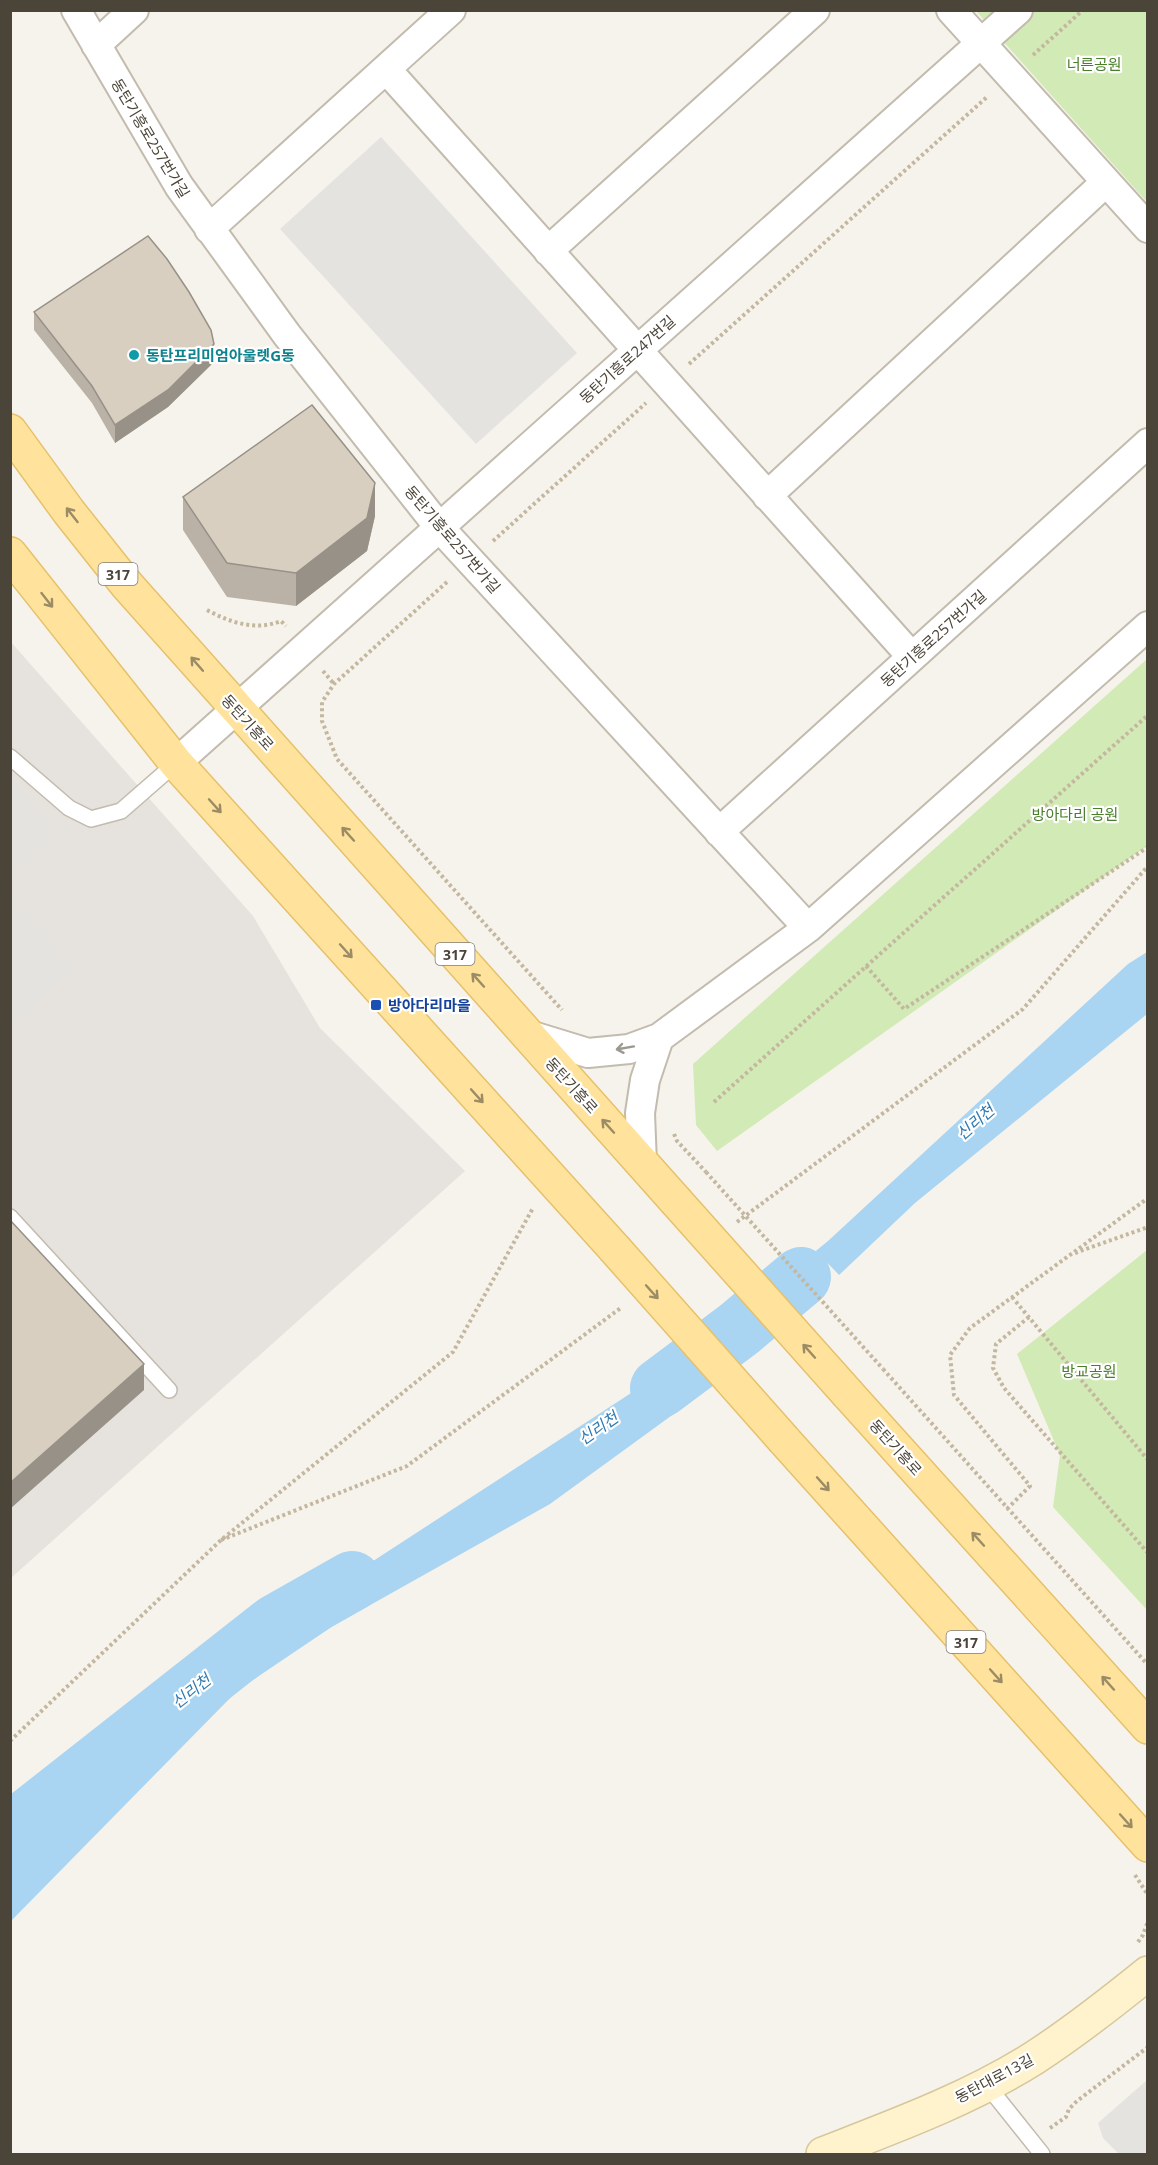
<svg xmlns="http://www.w3.org/2000/svg" width="1158" height="2165" font-family="'Open Sans','Noto Sans KR',sans-serif">
  <rect width="100%" height="100%" fill="#f6f3ec"/>
  <path fill="#e6e2dd" d="M10,641L253,916L320,1028L465,1171L11,1578Z"/>
  <path fill="#d2eab5" d="M976,11H1147V202Z
    M1147,659V846L717,1151L696,1125L693,1064Z
    M1147,1250V1610L1053,1507L1060,1455L1017,1354Z"/>
  <path fill="#e5e3e0" d="M381,137L577,353L476,444L280,229Z
    M11,781L57,833L11,875H10Z
    M10,897L73,967L11,1023H10Z
    M1147,2080V2154H1119L1103,2138L1098,2123Z"/>
  <path fill="#a9d4f2" d="M1147,952V1014L915,1203L759,1351L751,1343L741,1365L550,1504L333,1626L238,1690L11,1921V1834L281,1621L668,1369L718,1334L731,1356L750,1343L729,1322L828,1241L1128,964Z"/>
  <path fill="#f6f3ec" d="M814,1249L841,1277L761,1353H758L752,1348L743,1367L697,1401L666,1367L717,1331L740,1347L746,1343L727,1324V1320Z"/>
  <g fill="none" stroke-linecap="round" stroke-linejoin="round">
    <path stroke="#a9d4f2" stroke-width="60" d="M660,1388L739,1329L801,1277
      M10,1833L276,1624L352,1581"/>
    <defs>
      <path id="lane" d="M10,757L69,808L91,819L121,811L176,763
        M10,1217L169,1390
        M986,2084L1042,2154"/>
      <path id="street" d="M76,10L179,186L287,335L439,527L808,928
        M951,10L1148,228
        M96,45L134,10
        M386,69L912,657
        M209,229L451,10
        M548,251L815,10
        M767,496L1106,182
        M176,763L1018,10
        M719,832L1148,443
        M526,1034L588,1053L629,1049L659,1038L645,1080L640,1113L642,1164
        M659,1038L808,928L1148,626"/>
      <path id="secondary" d="M823,2154C895,2126 969,2099 1034,2058C1074,2032 1111,2003 1148,1973"/>
      <path id="primary" d="M10,431L69,512L127,585L675,1200
        M10,554L176,763L614,1248
        M848,1394L1148,1727
        M784,1440L1148,1845"/>
    </defs>
    <use href="#lane" stroke="#c2bbae" stroke-width="18"/>
    <use href="#street" stroke="#c2bbae" stroke-width="32"/>
    <use href="#secondary" stroke="#d6c79b" stroke-width="36"/>
    <use href="#primary" stroke="#e6c16a" stroke-width="36"/>
    <path stroke="#c4b79f" stroke-width="4" stroke-dasharray="3 3" stroke-linecap="butt" d="M1033,55L1083,10
      M689,364L987,97
      M493,541L646,403
      M447,582L334,684L322,702V721L337,759L562,1010
      M207,610C231,623 256,631 281,621L286,626
      M323,671L334,684
      M866,966L904,1009L1148,847
      M714,1102L1148,715
      M674,1134L677,1141L706,1172
      M737,1222L1023,1009L1148,866
      M1075,1253L1148,1227
      M1012,1297L1148,1460
      M1029,1317L996,1344L993,1368L1004,1388L1148,1553
      M883,1369L1148,1665
      M1007,1509L1030,1486L954,1395L950,1355L970,1328L1148,1198
      M221,1540L407,1466L622,1307
      M10,1741L221,1540L453,1352L533,1208
      M1135,1875L1148,1895
      M1138,1942L1143,1935L1148,1921
      M1050,2128L1066,2117L1069,2109L1077,2101L1148,2047"/>
    <use href="#lane" stroke="#fff" stroke-width="15"/>
    <use href="#street" stroke="#fff" stroke-width="28"/>
    <use href="#secondary" stroke="#fff3cd" stroke-width="33"/>
    <use href="#primary" stroke="#ffe39c" stroke-width="33"/>
    <defs>
      <path id="primary-bridge" d="M675,1200L848,1394
        M614,1248L784,1440"/>
    </defs>
    <use href="#primary-bridge" stroke="#e6c16a" stroke-width="36" stroke-linecap="butt"/>
    <path stroke="#c4b79f" stroke-width="4" stroke-dasharray="3 3" stroke-linecap="butt" d="M706,1172L883,1369"/>
    <use href="#primary-bridge" stroke="#ffe39c" stroke-width="33"/>
  </g>
  <path fill="#bab2a6" d="M34,312L214,362L168,407L115,443L92,403L34,330Z
    M183,497L375,516L367,551L296,606L227,597L183,530Z"/>
  <path fill="#979187" d="M214,344V362L168,407L115,443V425Z
    M375,483V516L367,551L296,606V573Z
    M144,1364V1390L10,1509V1483Z"/>
  <path fill="#d8cfc1" stroke="#979187" stroke-width="1.5" d="M148,236L167,259L189,292L211,330L214,344L168,390L115,425L92,386L34,312Z
    M312,405L375,483L367,518L296,573L227,563L183,497Z
    M10,1220L144,1364L10,1483Z"/>
  <defs><path id="oneway-shaft" d="M-6 0H5M1.5-3L5.5 0L1.5 3" fill="none" stroke-width="1.6" stroke-linecap="round" stroke-linejoin="round" transform="scale(1.5)"/></defs>
  <g stroke="#9c8c66">
    <use href="#oneway-shaft" transform="translate(72 515) rotate(-128)"/>
    <use href="#oneway-shaft" transform="translate(47 600) rotate(52)"/>
    <use href="#oneway-shaft" transform="translate(197 664) rotate(-131)"/>
    <use href="#oneway-shaft" transform="translate(215 806) rotate(48)"/>
    <use href="#oneway-shaft" transform="translate(348 834) rotate(-132)"/>
    <use href="#oneway-shaft" transform="translate(346 951) rotate(48)"/>
    <use href="#oneway-shaft" transform="translate(478 980) rotate(-132)"/>
    <use href="#oneway-shaft" transform="translate(477 1096) rotate(48)"/>
    <use href="#oneway-shaft" transform="translate(608 1126) rotate(-132)"/>
    <use href="#oneway-shaft" transform="translate(652 1292) rotate(48)"/>
    <use href="#oneway-shaft" transform="translate(809 1351) rotate(-132)"/>
    <use href="#oneway-shaft" transform="translate(823 1484) rotate(48)"/>
    <use href="#oneway-shaft" transform="translate(978 1539) rotate(-132)"/>
    <use href="#oneway-shaft" transform="translate(996 1676) rotate(48)"/>
    <use href="#oneway-shaft" transform="translate(1108 1683) rotate(-132)"/>
    <use href="#oneway-shaft" transform="translate(1126 1821) rotate(48)"/>
  </g>
  <use stroke="#9c9892" href="#oneway-shaft" transform="translate(625 1048) rotate(170)"/>
  <circle fill="#0f9aa8" stroke="#fff" stroke-width="2" cx="134" cy="355" r="6"/>
  <rect fill="#1a4fb4" stroke="#fff" stroke-width="2" x="370" y="999" width="12" height="12" rx="3"/>
  <g text-anchor="middle" dominant-baseline="central" stroke-width="4.5" stroke-linejoin="round" paint-order="stroke">
    <g fill="#fff" stroke="#817c74" stroke-width="1.5">
      <rect x="98.5" y="563" width="39" height="22" rx="4.5"/>
      <rect x="435.5" y="943" width="39" height="22" rx="4.5"/>
      <rect x="946.5" y="1631" width="39" height="22" rx="4.5"/>
    </g>
    <g font-size="14" font-weight="bold" fill="#4b4439">
      <text x="118" y="574">317</text>
      <text x="455" y="954">317</text>
      <text x="966" y="1642">317</text>
    </g>
    <g font-size="15" fill="#4a7f2a" stroke="#fff">
      <text x="1094" y="64">너른공원</text>
      <text x="1075" y="814">방아다리 공원</text>
      <text x="1089" y="1371">방교공원</text>
    </g>
    <g font-size="15" fill="#4b4439" stroke="#fff">
      <text transform="translate(151 138) rotate(59)">동탄기흥로257번가길</text>
      <text transform="translate(627 359) rotate(-42)">동탄기흥로247번길</text>
      <text transform="translate(453 539) rotate(49)">동탄기흥로257번가길</text>
      <text transform="translate(933 638) rotate(-42)">동탄기흥로257번가길</text>
      <text transform="translate(248 722) rotate(48)">동탄기흥로</text>
      <text transform="translate(572 1085) rotate(48)">동탄기흥로</text>
      <text transform="translate(896 1447) rotate(48)">동탄기흥로</text>
      <text transform="translate(994 2078) rotate(-28)">동탄대로13길</text>
    </g>
    <g font-size="15" font-weight="bold" fill="#0d838f" stroke="#fff" text-anchor="start">
      <text x="146" y="355">동탄프리미엄아울렛G동</text>
    </g>
    <g font-size="15" font-weight="bold" fill="#164399" stroke="#fff" text-anchor="start">
      <text x="388" y="1005">방아다리마을</text>
    </g>
    <g font-size="16" font-style="italic" fill="#2e7ab2" stroke="#fff">
      <text transform="translate(975 1122) rotate(-41)">신리천</text>
      <text transform="translate(598 1428) rotate(-35)">신리천</text>
      <text transform="translate(191 1691) rotate(-38)">신리천</text>
    </g>
  </g>
  <rect width="1158" height="2165" fill="none" stroke="#4b4439" stroke-width="24"/>
</svg>
